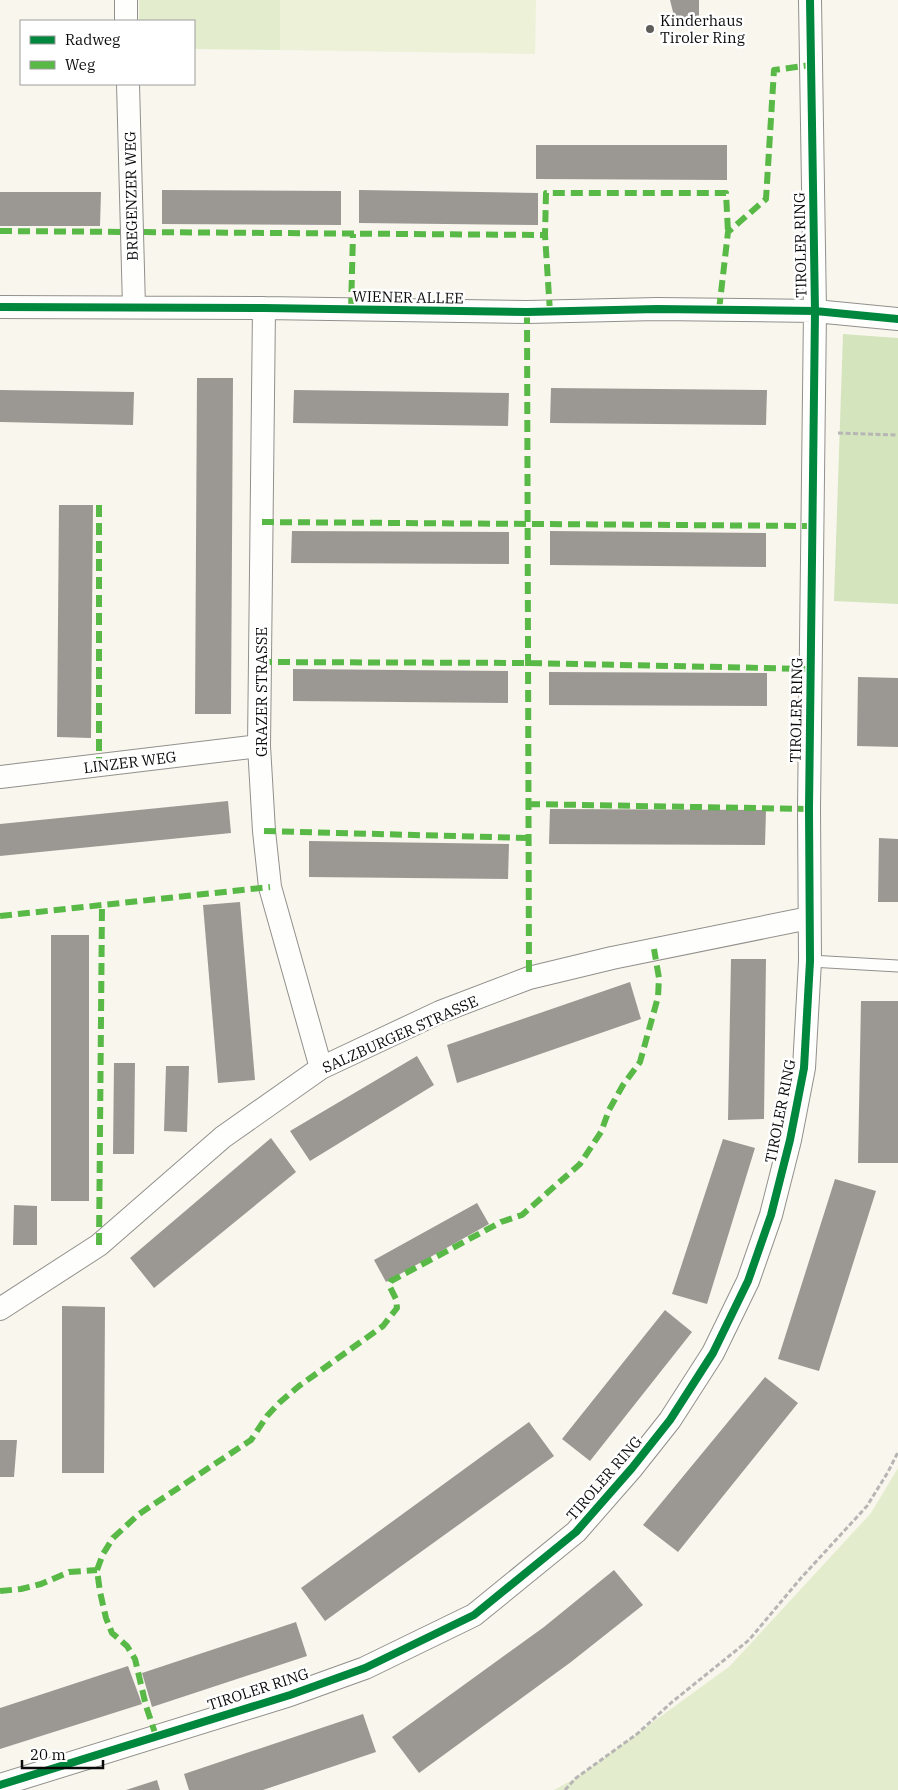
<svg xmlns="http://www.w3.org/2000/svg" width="898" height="1790" font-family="'IBM Plex Serif',serif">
  <rect width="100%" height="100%" fill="#f9f6ed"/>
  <path fill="#e3edce" d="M139,0H280V50L194,49V21H139Z
    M898,1468V1790H554L576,1778L730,1666L871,1513Z"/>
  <path fill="#d4e4bd" d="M843,334L898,338V604L834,601Z"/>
  <path fill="#ecf1d8" d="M280,0H536L535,54L280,50Z"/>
  <path fill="#9b9894" d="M670,0H699V26L677,28Z
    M536,145H727V180L536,179Z
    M162,190L341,191V225L162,224Z
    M359,190L538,193V225L359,223Z
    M0,192H101L100,226H0Z
    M197,378H233L231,714H195Z
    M551,388L767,390L766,425L550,423Z
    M0,390L134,392L133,425L0,422Z
    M294,390L509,393L508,426L293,423Z
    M59,505H93L91,738L57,737Z
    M292,531L509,532V564L291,563Z
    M550,531L766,533V567L550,565Z
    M293,669L508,671V703L293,701Z
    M549,672L767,673V706L549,705Z
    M858,677L898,678V747L857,746Z
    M228,801L231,833L0,856V824Z
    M550,809L766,810L765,845L549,844Z
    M879,838L898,839V902H878Z
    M309,841L509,844L508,879L309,877Z
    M240,902L255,1080L218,1083L203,905Z
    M51,935H89V1201H51Z
    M731,959H766L764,1119L728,1120Z
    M630,982L641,1019L457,1083L447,1045Z
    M861,1001H898V1163H858Z
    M417,1056L434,1085L310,1161L290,1131Z
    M114,1063H135L134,1154H113Z
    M166,1066H189L187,1132L164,1131Z
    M271,1138L296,1172L154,1288L130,1258Z
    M723,1139L755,1148L707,1304L672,1294Z
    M835,1179L876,1191L819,1371L778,1359Z
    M477,1203L489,1224L386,1282L374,1260Z
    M14,1205L37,1206V1245H13Z
    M62,1306L105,1307L104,1473H62Z
    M665,1310L692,1332L590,1461L562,1439Z
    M765,1377L798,1403L678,1552L643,1525Z
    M529,1422L554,1456L325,1621L301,1588Z
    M0,1440H17L14,1477H0Z
    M614,1570L643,1605L571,1662L419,1773L392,1737L544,1627Z
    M296,1622L307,1656L152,1707L142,1673Z
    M128,1666L142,1704L0,1749V1708Z
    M363,1714L376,1752L263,1790H189L184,1774Z
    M157,1780L160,1790H126Z"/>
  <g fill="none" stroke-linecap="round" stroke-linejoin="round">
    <defs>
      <path id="service" d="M810,961L898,966"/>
      <path id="minor" d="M126,0V21
        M128,84L134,307
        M0,307L264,308L527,312L657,309L815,311L898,319
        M264,308L259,746L264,831L270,887L321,1068
        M0,777L259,746
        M0,1309L99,1245L223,1137L321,1068L440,1012L529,978L612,958L809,918
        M0,1785L290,1695L365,1668L474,1615L576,1532L632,1468L670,1420L713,1353L748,1281L771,1215L790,1140L804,1068L810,961L809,809L815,311L810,0"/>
    </defs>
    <use href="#service" stroke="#92908c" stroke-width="13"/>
    <use href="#minor" stroke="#92908c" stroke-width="24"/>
    <path stroke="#b7b6b5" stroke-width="3" stroke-dasharray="5 2.5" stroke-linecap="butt" d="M838,433L898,435
      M565,1790L576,1778L637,1734L672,1702L749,1640L801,1578L867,1506L888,1472L898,1452"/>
    <use href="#service" stroke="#fefefc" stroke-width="11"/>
    <use href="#minor" stroke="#fefefc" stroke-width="22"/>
    <path stroke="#58b947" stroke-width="6" stroke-dasharray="12 6" stroke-linecap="butt" d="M0,231L545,235
      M351,310L353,234
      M719,310L728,232L766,199L774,70L811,65
      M527,312L529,978
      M550,312L545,235L546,193H726L728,232
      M99,505V765
      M262,522L813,526
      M260,662L528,663L811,669
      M528,804L809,809
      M264,831L528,838
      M0,916L270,887
      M99,1245L102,905
      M0,1591L21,1589L41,1584L69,1572L97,1570
      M156,1736L146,1706L135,1659L127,1646L112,1633L106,1618L100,1592L97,1570L103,1554L113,1538L139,1514L251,1440L267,1416L279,1403L299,1386L383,1326L397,1308L396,1299L389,1285L391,1281L501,1222L522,1215L580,1164L601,1132L609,1110L623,1085L640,1062L658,997L659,978L654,949"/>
    <defs>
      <path id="cycleway" d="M0,307L264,308L527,312L657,309L815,311L898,319
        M0,1785L290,1695L365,1668L474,1615L576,1532L632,1468L670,1420L713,1353L748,1281L771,1215L790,1140L804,1068L810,961L809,809L815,311L810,0"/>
    </defs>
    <use href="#cycleway" stroke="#fff" stroke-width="11"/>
    <use href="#cycleway" stroke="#00873e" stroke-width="8"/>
  </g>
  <circle fill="#5e5d59" stroke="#fff" stroke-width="2" cx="650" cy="29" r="5"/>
  <g text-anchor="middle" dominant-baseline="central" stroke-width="5" stroke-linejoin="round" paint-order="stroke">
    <g font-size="15" fill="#0a0a0a" stroke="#fff" text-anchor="start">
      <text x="660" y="20">Kinderhaus<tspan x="660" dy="17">Tiroler Ring</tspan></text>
    </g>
    <g font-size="15" fill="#0a0a0a" stroke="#fff">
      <text transform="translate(131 196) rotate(-91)">BREGENZER WEG</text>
      <text transform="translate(800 245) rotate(-91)">TIROLER RING</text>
      <text transform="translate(408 297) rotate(1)">WIENER ALLEE</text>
      <text transform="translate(261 692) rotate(-90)">GRAZER STRASSE</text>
      <text transform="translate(796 710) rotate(-89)">TIROLER RING</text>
      <text transform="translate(130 762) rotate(-7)">LINZER WEG</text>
      <text transform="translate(400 1034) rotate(-24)">SALZBURGER STRASSE</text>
      <text transform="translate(780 1111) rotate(-79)">TIROLER RING</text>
      <text transform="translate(604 1478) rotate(-49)">TIROLER RING</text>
      <text transform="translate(258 1689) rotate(-18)">TIROLER RING</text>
    </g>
  </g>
  <rect x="20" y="20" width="175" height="65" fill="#ffffff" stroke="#9d9d9d"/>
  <rect x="30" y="36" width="25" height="8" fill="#00873e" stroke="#9d9d9d"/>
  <text x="65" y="45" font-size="15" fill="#0a0a0a">Radweg</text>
  <rect x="30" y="61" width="25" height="8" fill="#58b947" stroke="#9d9d9d"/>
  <text x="65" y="70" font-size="15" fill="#0a0a0a">Weg</text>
  <path d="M22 1760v8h81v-8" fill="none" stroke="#0a0a0a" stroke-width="2.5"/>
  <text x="30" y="1760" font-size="15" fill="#0a0a0a" stroke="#ffffff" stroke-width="4" paint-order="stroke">20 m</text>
</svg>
